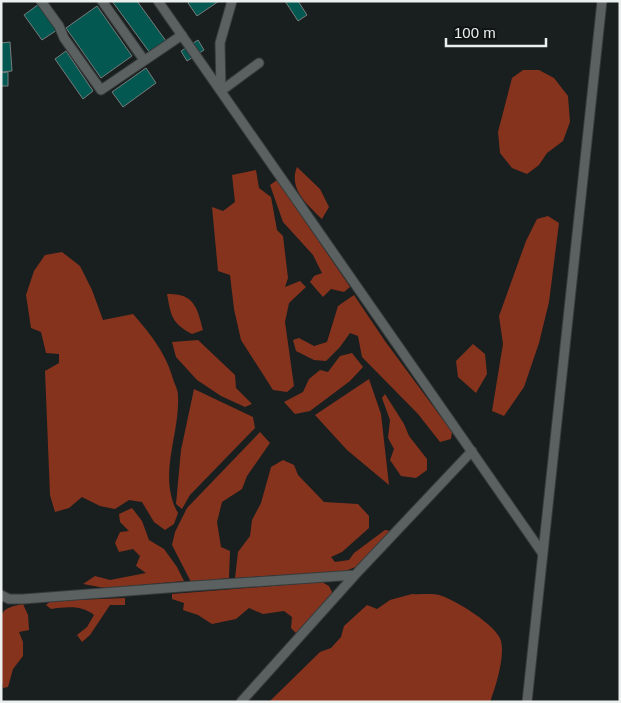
<svg xmlns="http://www.w3.org/2000/svg" width="621" height="703" font-family="Helvetica,sans-serif">
  <rect width="100%" height="100%" fill="#191e1e"/>
  <path fill="#86331e" d="M523,70H539L554,78L568,96L570,122L563,141L547,153L539,165L527,174L512,168L500,153L498,132L512,78Z
    M297,167L320,189L329,207L322,219C308,205 288,189 297,167Z
    M256,170L259,188L271,197L277,230L283,236L288,278L285,287L300,281L306,287L289,303L285,322L294,386L287,392L273,390L241,340L234,309L230,275L218,271L212,207L223,211L235,202L232,175Z
    M277,180L350,287L344,292L331,289L323,297L310,282L314,276L322,273L313,255L283,222L270,185Z
    M548,216L559,223L549,302L539,343L524,387L504,416L492,411L503,344L499,316L526,241L537,219Z
    M62,252L80,266L92,290L103,320L133,314C152,336 166,353 174,382C176,386 178,391 178,396C180,435 157,476 178,513L174,524L165,530L154,522L142,502L129,500L115,509L100,506L82,497L69,508L55,512L50,495L45,371L59,363V354L46,353L41,332L31,328L26,295L34,271L45,255Z
    M167,294C194,293 197,307 203,330L192,334C171,323 171,315 167,294Z
    M354,295L385,341L452,432L451,439L440,442L418,414L362,357L358,336L350,333L340,347L326,361L314,360L296,351L293,340L299,338L314,346L327,342L338,306Z
    M198,340L235,375L236,388L252,404L245,407L221,396L197,380L176,357L172,342Z
    M473,344L485,354L487,374L476,393L458,377L456,361Z
    M352,353L363,367L350,381L310,411L295,414L284,402L303,392L309,379L320,370L328,372L340,356Z
    M369,379L381,414L389,485L347,450L315,415Z
    M194,389L253,417L255,428L190,495L182,509L176,504L181,450Z
    M385,394L404,424L409,436L427,459V470L416,478L401,476L390,460L394,449L388,438L390,420L382,398Z
    M260,432L270,443L247,476L242,489L222,502L217,522L221,547L230,551L229,578L191,582L172,545L175,532L187,508Z
    M283,460L294,465L298,475L324,502L358,504L369,516V528L342,552L331,557L335,562L349,560L354,553L385,530L391,531L361,565L345,571L235,578L238,552L250,536L252,520L261,503L271,467Z
    M132,508L142,521L149,540L164,549L177,567L184,581L105,588L83,584L95,576L110,580L146,573L136,566L140,556L133,549L119,552L115,543L120,532L129,531L120,522L119,514Z
    M322,582L329,586L332,592L328,601L297,634L291,628L292,617L284,611L263,614L249,608L236,619L212,624L198,615L183,610L184,603L172,599V594Z
    M412,594C420,595 431,593 439,595C454,599 498,626 501,641C505,657 496,686 490,702H269L320,652L331,648L341,637L344,626L367,605L377,609L390,600Z
    M125,598V605H110L90,635L82,642L77,635L87,627L94,615C81,605 66,607 51,609L46,605L51,601Z
    M23,604L28,615L29,630L19,632L23,642V656L13,669L8,687L3,688L1,674V616C4,607 14,606 23,604Z"/>
  <path fill="#035851" stroke="#767d7c" d="M112,1H137L166,41L150,53Z
    M190,1H219L197,16L188,3Z
    M285,1H298L307,15L298,21Z
    M39,4L57,30L42,40L24,15Z
    M97,6L132,56L101,78L66,28Z
    M198,40L204,50L187,61L181,51Z
    M10,42L12,71L1,72V43Z
    M66,51L93,91L83,99L55,59Z
    M146,68L156,83L123,107L112,92Z
    M8,72V86H1V73Z"/>
  <g fill="none" stroke-linecap="round" stroke-linejoin="round">
    <defs>
      <path id="minor" d="M41,1L59,26L64,38L101,90L182,35
        M102,1L144,60
        M158,1L543,554
        M221,91L220,43L232,1
        M221,91L259,63
        M1,595L9,599H23L194,586L355,575
        M241,702L355,575L472,451
        M527,702L602,1"/>
    </defs>
    <use href="#minor" stroke="#383b3b" stroke-width="11"/>
    <use href="#minor" stroke="#5a6160" stroke-width="9"/>
  </g>
  <rect width="621" height="703" fill="none" stroke="#ebefee" stroke-width="5"/>
  <path d="M446 38v8h100v-8" fill="none" stroke="#ebefee" stroke-width="2.5"/>
  <text x="454" y="38" font-size="15" fill="#ebefee" stroke="#101514" stroke-width="4" paint-order="stroke">100 m</text>
</svg>
